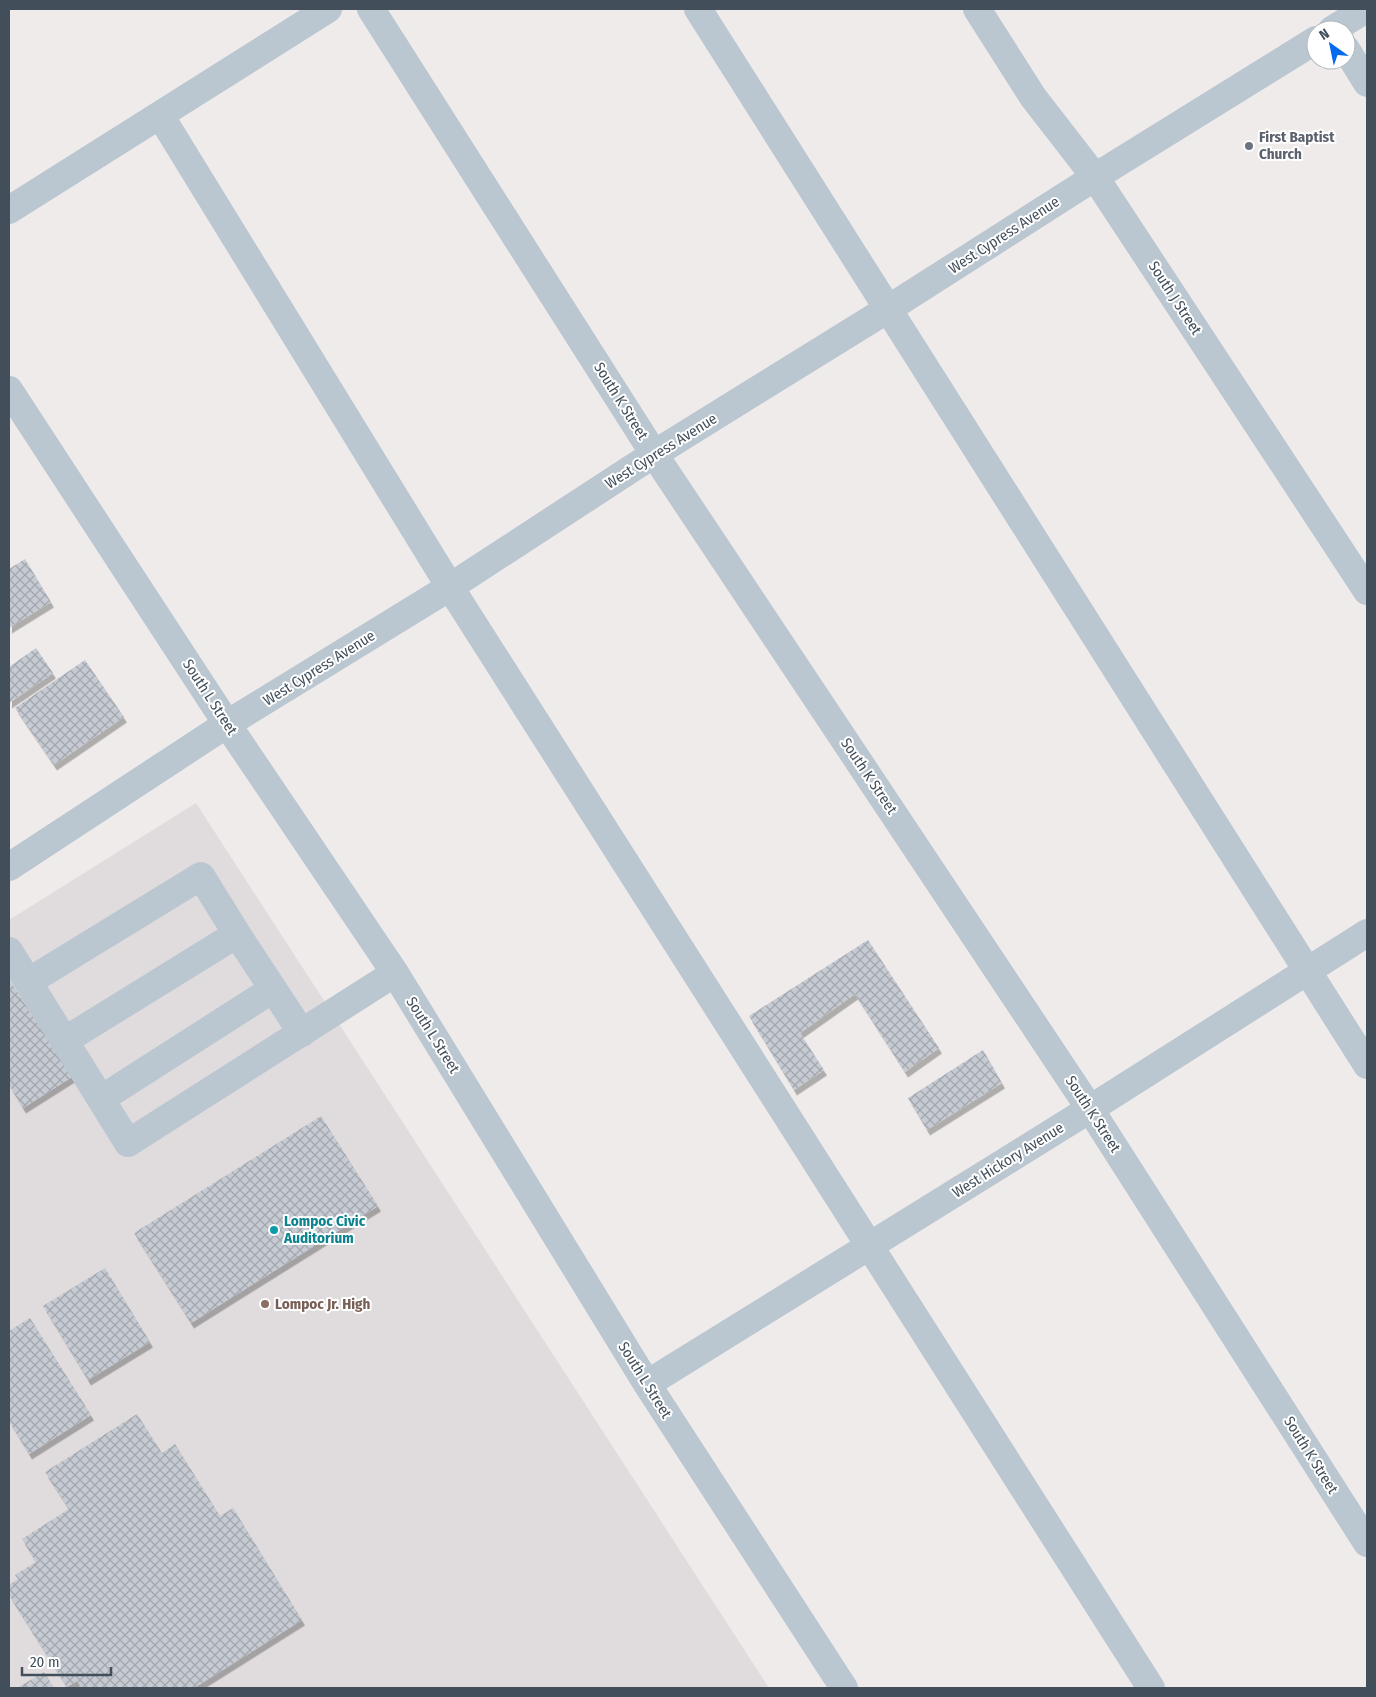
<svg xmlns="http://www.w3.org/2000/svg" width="1376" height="1697" font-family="'Fira Sans Condensed',sans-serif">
  <defs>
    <pattern id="building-cross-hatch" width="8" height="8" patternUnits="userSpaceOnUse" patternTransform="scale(1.25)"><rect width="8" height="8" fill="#c6cad2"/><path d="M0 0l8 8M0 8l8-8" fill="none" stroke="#a2a6ad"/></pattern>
    <filter id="shadow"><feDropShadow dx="3" dy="5.5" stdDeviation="0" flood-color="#0004"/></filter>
  </defs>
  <rect width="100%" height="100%" fill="#efebeb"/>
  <path fill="#e0dcdd" d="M196,803L769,1688H9V920Z"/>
  <path fill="url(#building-cross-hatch)" filter="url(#shadow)" d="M25,559L51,602L9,628V569Z
    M36,648L53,673L9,703V667Z
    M85,660L124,717L54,765L15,708Z
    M868,940L939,1048L905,1072L855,994L800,1033L824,1070L794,1090L749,1016Z
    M9,979L72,1077L23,1108L9,1085Z
    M983,1050L1002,1083L927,1130L908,1098Z
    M321,1116L378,1206L191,1323L134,1233Z
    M105,1268L150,1342L88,1380L43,1306Z
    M30,1318L91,1415L29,1454L9,1421V1331Z
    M137,1414L162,1453L175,1444L220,1516L233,1508L302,1620L194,1688H82L77,1681L67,1687L9,1595V1585L18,1579L15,1575L36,1562L22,1539L69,1509L45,1472Z
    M44,1672L54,1688H17Z"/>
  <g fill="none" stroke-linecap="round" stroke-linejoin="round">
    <path stroke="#bac6d0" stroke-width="28" d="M371,9L654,454L1090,1109L1367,1543
      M698,9L1367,1065
      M977,9L1033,97L1095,177L1367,591
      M1332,30L1366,9
      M1346,49L1367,83
      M160,115L450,587L1151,1688
      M9,210L328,9
      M9,390L227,724L395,973L647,1384L844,1688
      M9,867L227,724L450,587L654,454L888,309L1095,177L1316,40
      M9,951L128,1143L395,973
      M28,982L201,876L237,934L302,1033
      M64,1041L237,934
      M101,1099L273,989
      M647,1384L1090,1109L1367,933"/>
  </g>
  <circle fill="#6b7280" stroke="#fff" stroke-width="2" cx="1249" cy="146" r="5"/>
  <circle fill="#0f9aa8" stroke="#fff" stroke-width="2" cx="274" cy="1230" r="5"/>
  <circle fill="#8d6e63" stroke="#fff" stroke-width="2" cx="265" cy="1304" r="5"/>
  <g text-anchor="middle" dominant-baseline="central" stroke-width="4" stroke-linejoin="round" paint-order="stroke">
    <g font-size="15" font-weight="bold" fill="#5b616d" stroke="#fff" text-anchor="start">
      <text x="1259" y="137">First Baptist<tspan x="1259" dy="17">Church</tspan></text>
    </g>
    <g font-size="15" fill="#424f5b" stroke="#fff">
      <text transform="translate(1004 235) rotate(-33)">West Cypress Avenue</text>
      <text transform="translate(1175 298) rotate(57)">South J Street</text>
      <text transform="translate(621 401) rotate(58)">South K Street</text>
      <text transform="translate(661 451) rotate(-32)">West Cypress Avenue</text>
      <text transform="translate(319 668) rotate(-32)">West Cypress Avenue</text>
      <text transform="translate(210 697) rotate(57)">South L Street</text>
      <text transform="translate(869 776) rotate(56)">South K Street</text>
      <text transform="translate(433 1035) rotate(58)">South L Street</text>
      <text transform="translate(1093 1114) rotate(57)">South K Street</text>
      <text transform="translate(1008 1160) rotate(-32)">West Hickory Avenue</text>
      <text transform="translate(645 1380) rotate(58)">South L Street</text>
      <text transform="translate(1311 1455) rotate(58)">South K Street</text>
    </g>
    <g font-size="15" font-weight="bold" fill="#0d838f" stroke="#fff" text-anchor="start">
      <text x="284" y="1221">Lompoc Civic<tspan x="284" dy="17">Auditorium</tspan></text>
    </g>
    <g font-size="15" font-weight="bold" fill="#785e54" stroke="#fff" text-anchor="start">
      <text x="275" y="1304">Lompoc Jr. High</text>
    </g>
  </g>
  <rect width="1376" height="1697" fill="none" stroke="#424f5b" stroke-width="20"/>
  <g transform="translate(1331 45) rotate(327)"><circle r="24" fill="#ffffff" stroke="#b3b9bd"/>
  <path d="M0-4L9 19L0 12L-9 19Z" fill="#056bee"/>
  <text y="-8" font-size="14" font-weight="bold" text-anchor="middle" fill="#424f5b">N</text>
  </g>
  <path d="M22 1667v8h89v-8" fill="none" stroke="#424f5b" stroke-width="2.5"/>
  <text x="30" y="1667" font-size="15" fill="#424f5b" stroke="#ffffff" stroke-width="4" paint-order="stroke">20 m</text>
</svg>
